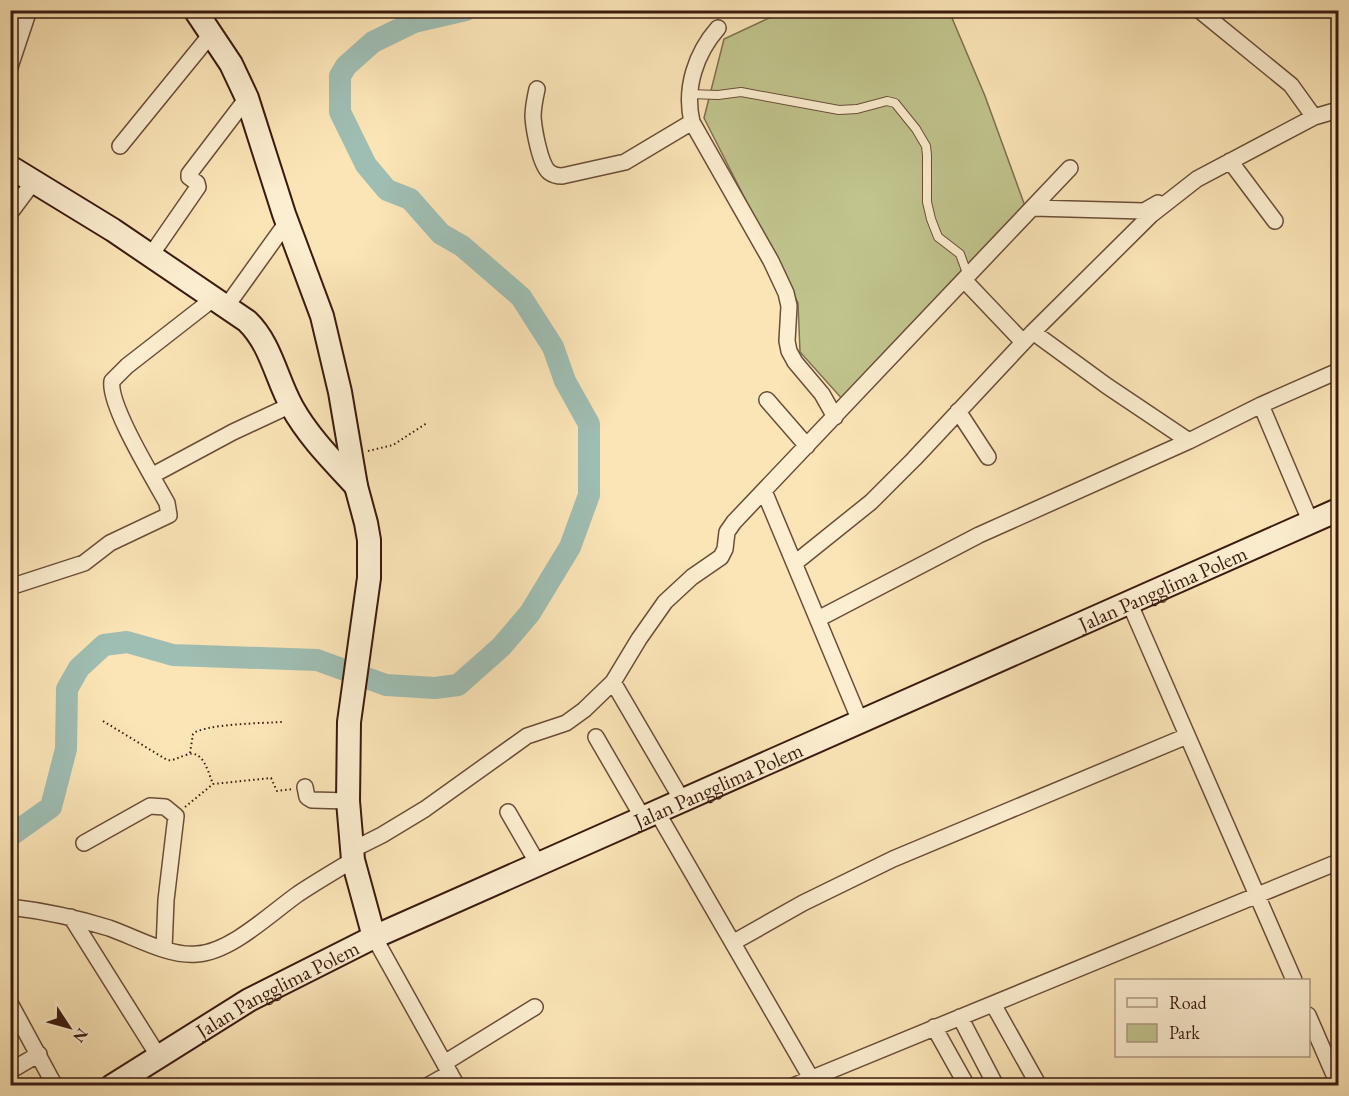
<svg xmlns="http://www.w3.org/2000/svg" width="1349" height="1096" font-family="'EB Garamond',serif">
  <rect width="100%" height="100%" fill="#fbe5b7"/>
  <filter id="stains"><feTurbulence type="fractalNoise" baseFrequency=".00333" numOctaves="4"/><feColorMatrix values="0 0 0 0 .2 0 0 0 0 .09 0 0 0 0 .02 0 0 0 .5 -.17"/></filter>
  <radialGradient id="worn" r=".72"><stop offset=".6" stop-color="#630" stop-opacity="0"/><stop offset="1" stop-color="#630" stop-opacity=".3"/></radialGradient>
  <path fill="#c1c48d" stroke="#7e6f4e" stroke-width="1.5" d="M784,11H949L985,96L1025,206L844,401L800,352L798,303L704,118L724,39Z"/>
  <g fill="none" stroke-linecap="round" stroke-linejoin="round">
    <path stroke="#9fbeb3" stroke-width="22" d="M10,836L51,807L66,749L67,689L79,668L104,645L127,642L173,655L317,660L386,685L435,688L458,685L501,647L530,613L570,547L589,495V424L565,381L553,347L521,297L462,246L441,234L410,199L387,190L366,165L340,112V76L346,66L373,42L414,22L466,10"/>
    <defs>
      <path id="lane" d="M690,94L718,95L741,92L839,110L857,109L887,101L895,103L916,129L926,146L927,155V202L931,219L938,237L960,254L968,276"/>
      <path id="street" d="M1199,10L1291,85L1314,117
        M718,28C696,53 684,88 692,122L771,261L786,293L789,306L787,341L789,351L795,362L822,394L835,417
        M10,67L29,10
        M537,89C535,98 533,108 533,117C534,130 540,164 549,172C553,175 557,176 562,176L625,162L692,122
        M120,146L212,33
        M1230,161L1275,221
        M1033,208L1144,211L1158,203
        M10,213L34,181
        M151,255L198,187L197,183L189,177V174L247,98
        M964,280L1023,342
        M226,307L287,222
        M1033,332L1107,386L1189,441
        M767,400L807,446
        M1261,405L1311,523
        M958,411L988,457
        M153,475L233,432L291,405
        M764,491L860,721
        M795,563L871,502L914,459L1033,332L1151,215L1197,179L1314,117L1338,110
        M10,587L84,563L110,543L169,515L167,503C154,479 108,405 112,381L127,366L213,299
        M1129,602L1294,980
        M818,619L979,535L1189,441L1261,405L1338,371
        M613,682L682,800
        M596,737L643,818
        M305,787L307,797L312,800L348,801
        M508,812L538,864
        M657,812L815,1085
        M84,843L150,806L165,807L176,816L166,900L164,949
        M352,850L382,835L425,809L527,736L566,723L584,710L613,682L639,639L665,602L692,577L721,557L725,549L727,532L734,522L1070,168
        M10,907C44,911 77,918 109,928C135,937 169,957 197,954C231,952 271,913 298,894C316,882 335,871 353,860
        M71,917L159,1057
        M374,937L457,1086
        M734,942L803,903L893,859L1187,736
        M10,1003L55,1086
        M993,1004L1039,1086
        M1308,1015L1338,1084
        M960,1017L996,1086
        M934,1027L967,1086
        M446,1062L535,1007
        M10,1071L39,1054
        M427,1086L450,1073
        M793,1086L1338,862"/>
      <g id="secondary">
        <path d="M195,10L231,64L247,98L284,214L322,316L340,392L356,486L366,523L369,540V578L349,722L348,801L353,860L374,937"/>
        <path d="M10,167L113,230L247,321C271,344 276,378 292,407C308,436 333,461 356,486"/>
        <path id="s1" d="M112,1086L249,1000L374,937L1338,510"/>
      </g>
    </defs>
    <use href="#lane" stroke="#6a4d38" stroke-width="10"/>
    <use href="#street" stroke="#6a4d38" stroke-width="18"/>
    <use href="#secondary" stroke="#3a1a0e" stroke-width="26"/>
    <path stroke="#3a1a0e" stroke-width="2" stroke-dasharray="1.5 3" stroke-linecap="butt" d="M368,451L393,445L427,423
      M103,721L167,760C174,761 179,757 186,755C203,748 208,772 213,784
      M190,753L193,734C202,724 266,723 282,722
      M185,807L213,784L271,778L277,791L293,789"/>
    <use href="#lane" stroke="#fceed0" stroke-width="8"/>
    <use href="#street" stroke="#fceed0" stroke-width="15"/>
    <use href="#secondary" stroke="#fceed0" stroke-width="22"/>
  </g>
  <g text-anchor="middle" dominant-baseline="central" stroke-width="4.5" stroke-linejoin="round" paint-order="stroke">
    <g font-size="21" fill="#3a1a0e" stroke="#fceed0">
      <text stroke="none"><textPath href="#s1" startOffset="1164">Jalan Pangglima Polem</textPath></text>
      <text stroke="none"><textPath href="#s1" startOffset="678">Jalan Pangglima Polem</textPath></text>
      <text stroke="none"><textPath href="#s1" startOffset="192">Jalan Pangglima Polem</textPath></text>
    </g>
  </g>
  <rect width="1349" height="1096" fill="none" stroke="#fbe5b7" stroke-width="36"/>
  <rect x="12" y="12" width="1325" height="1072" fill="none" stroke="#3a1a0e" stroke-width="3"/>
  <rect x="18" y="18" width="1313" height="1060" fill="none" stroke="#3a1a0e" stroke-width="1.5"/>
  <rect x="1115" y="979" width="195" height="78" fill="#fceed0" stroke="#ae9982" stroke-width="1.5"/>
  <rect x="1127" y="998" width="30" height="9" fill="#fceed0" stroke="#ae9982" stroke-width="1.5"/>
  <text x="1169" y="1009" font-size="18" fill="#3a1a0e">Road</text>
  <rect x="1127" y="1024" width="30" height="18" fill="#c1c48d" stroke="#ae9982" stroke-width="1.5"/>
  <text x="1169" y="1039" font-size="18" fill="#3a1a0e">Park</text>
  <g transform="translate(69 1027) rotate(126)" stroke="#fceed0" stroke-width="4.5" paint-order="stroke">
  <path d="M0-4.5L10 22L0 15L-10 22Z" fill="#3a1a0e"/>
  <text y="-9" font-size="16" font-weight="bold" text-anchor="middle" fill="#3a1a0e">N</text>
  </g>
  <rect width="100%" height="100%" filter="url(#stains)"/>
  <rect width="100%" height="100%" fill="url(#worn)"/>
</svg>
